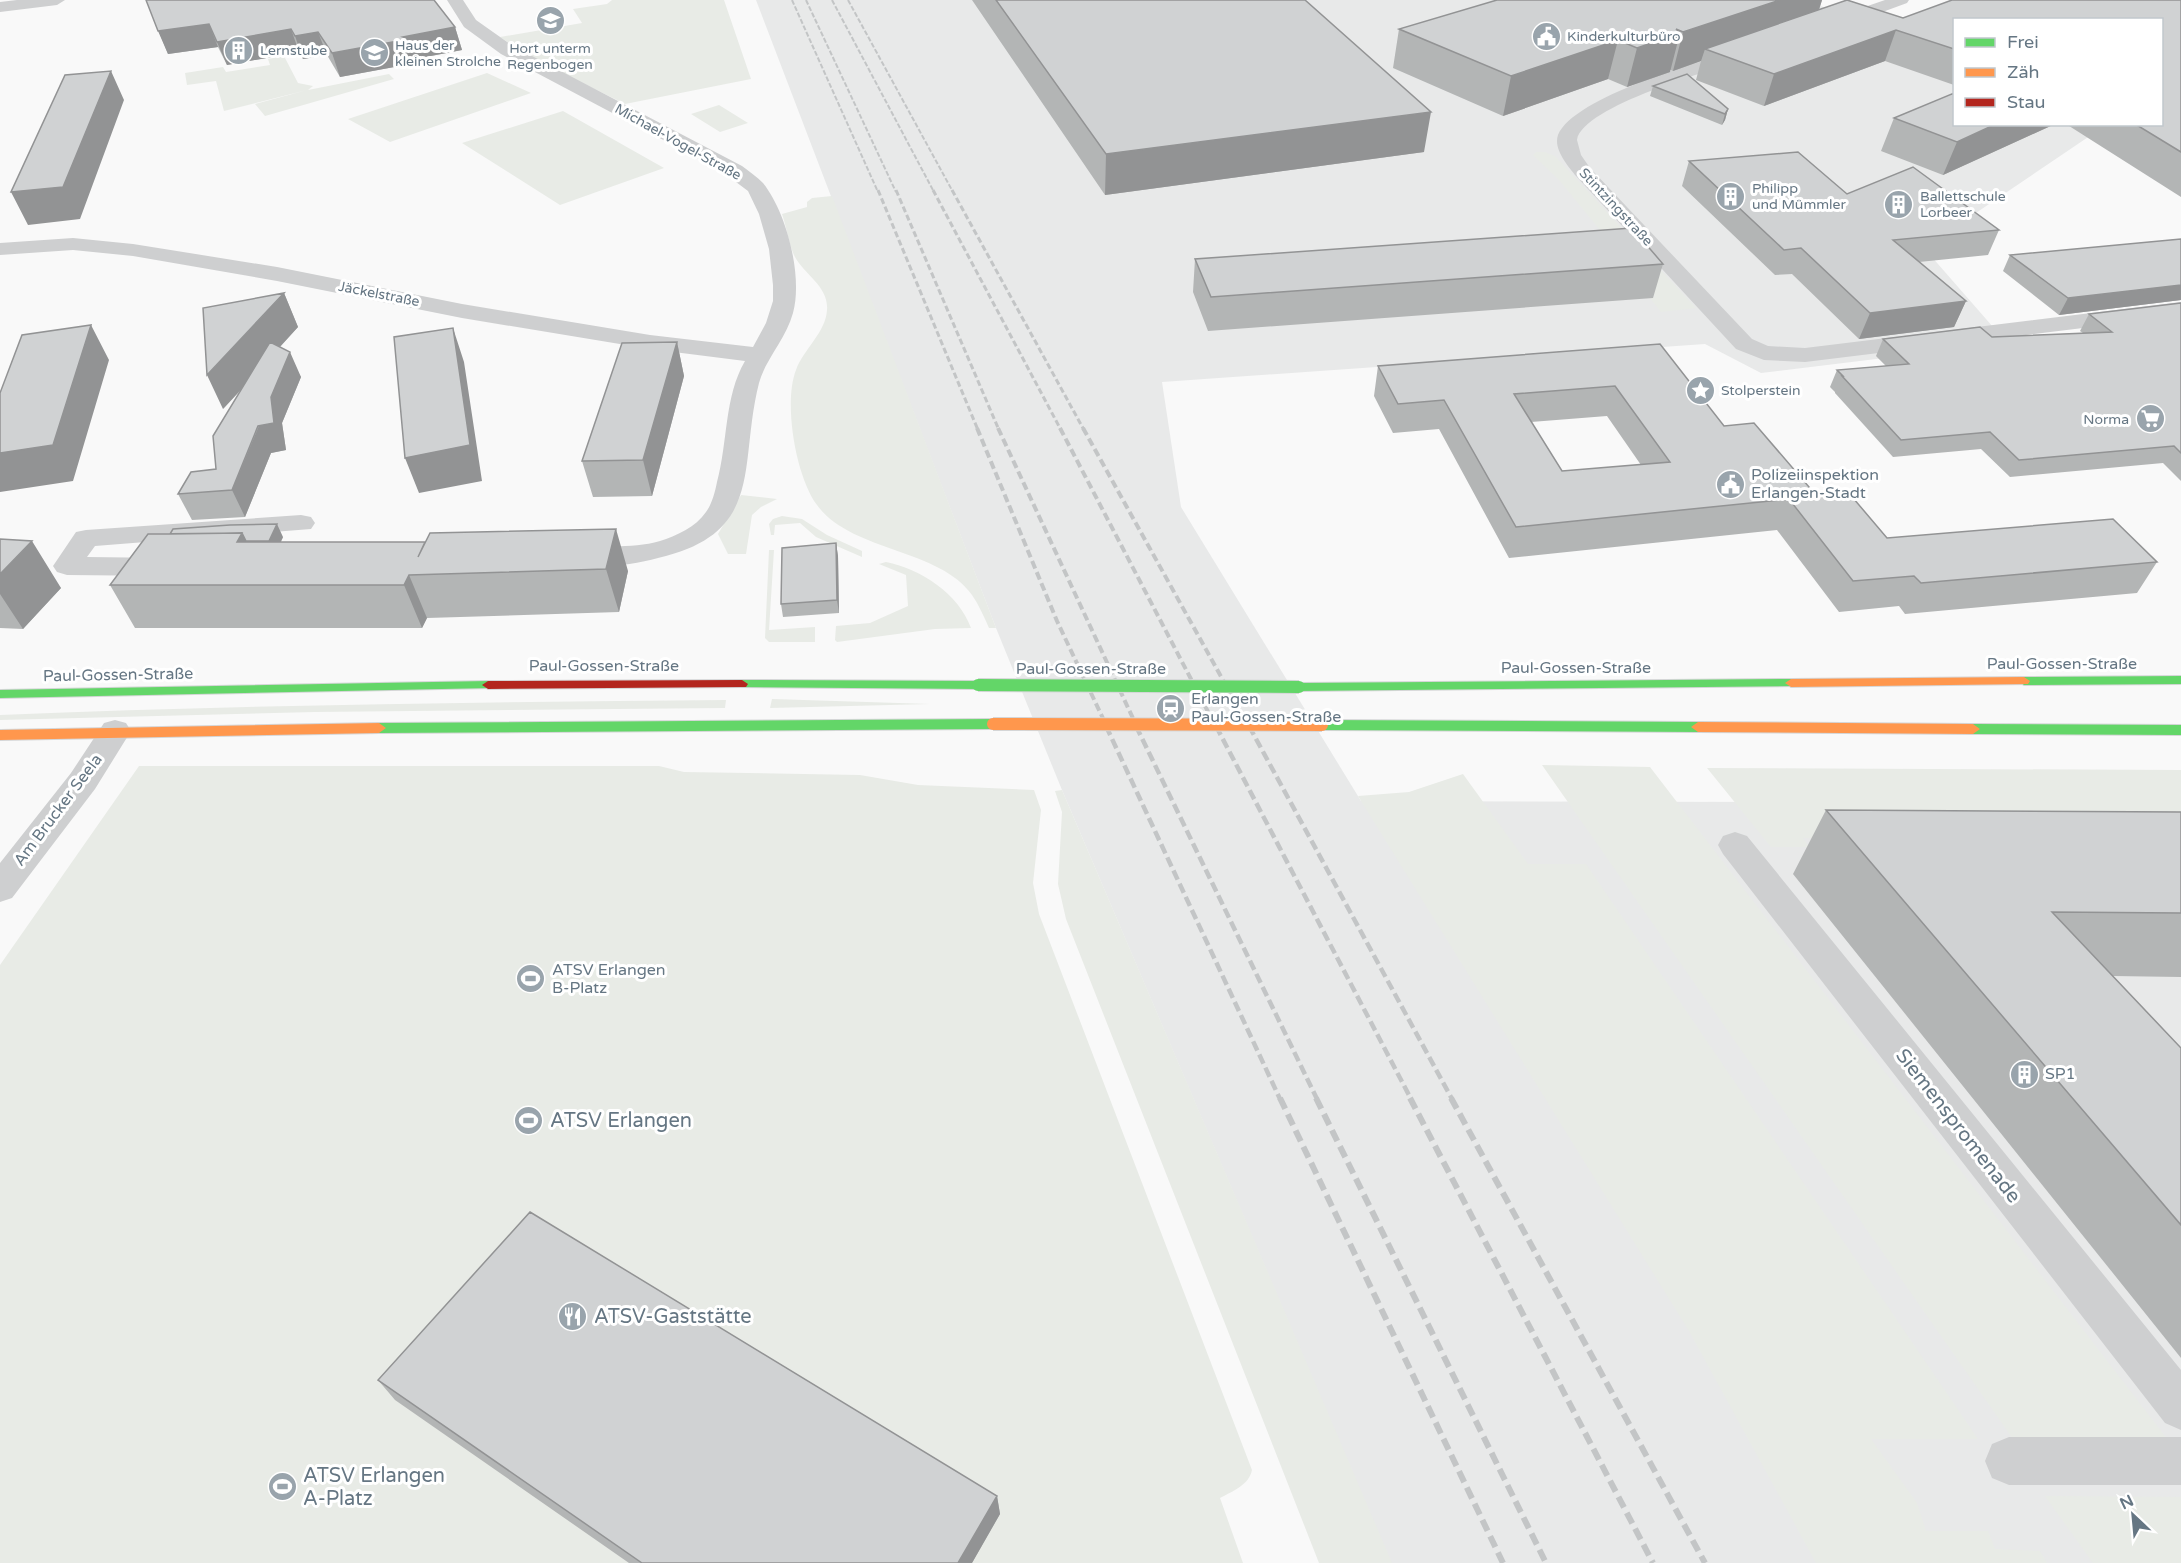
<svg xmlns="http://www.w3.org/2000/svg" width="2181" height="1563" font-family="'Varela Round',sans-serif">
  <rect width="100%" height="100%" fill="#f9f9f9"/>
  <path fill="#e8e9e9" d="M756,0H1804L1954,54V124L2106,125L1924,248L2007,343L1761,373L1705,344L1162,382L1181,507L1361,801L2181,803V1563H1391L1062,790L996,628Z"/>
  <path fill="#e8ebe6" d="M612,0H724L751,79L625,104L528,56L500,37L582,23L573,9L607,4Z
    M284,56L298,83L313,86L308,90L389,74L394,79L265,116L255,104L307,90L224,111L216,81L187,85L185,73L223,67L226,72L270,65L268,59Z
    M487,73L531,93L390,142L348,119Z
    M719,105L748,123L720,132L691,114Z
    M563,111L664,168L560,205L462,143Z
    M1536,152H1545L1555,156L1696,308L1661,312L1650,298L1655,297L1559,180L1533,155Z
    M832,196L996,628H989C984,617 979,605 972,595C939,548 851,552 817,505C796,477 783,403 796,370C803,350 826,332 827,310C829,287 805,275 795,257C790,249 786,225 782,214L807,207V202L812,198Z
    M741,495L777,499L761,507L752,515L746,554H728L718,534Z
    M782,516L802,519L827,535L862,551V557L816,537L800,523L775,525L774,535H771L769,524L773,519Z
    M769,550H774L769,630L815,627V642H769L765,638Z
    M886,562C921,569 959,594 971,628L935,629L837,642L835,640L836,626L870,623L908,606L906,575L879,564Z
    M772,699L930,704L770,708Z
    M726,700L725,708L315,712L0,720V715C242,705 484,702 726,700Z
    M1542,765L1650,767L2168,1440L2013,1439Z
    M139,766H659L684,772L860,775L918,785L1034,790L1041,810L1033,883L1039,914L1252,1470C1249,1485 1233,1491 1220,1498L1243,1563H0V965Z
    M1707,768L2181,770V846L1888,837L1803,838L1809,847H1771Z
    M1463,774L1528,864H1586L1978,1439H1871L1917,1503L1926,1531H1988L1995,1549L2040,1551L2047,1563H1816L1689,1331L1358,796L1409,792Z
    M1062,790L1392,1563H1319L1066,919L1058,884L1062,812L1055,791Z
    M2045,1496L2181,1497V1563H2093Z"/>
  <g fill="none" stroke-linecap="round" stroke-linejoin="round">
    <defs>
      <path id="fast" d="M2181,676V684L2024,685L2018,681L2024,677Z
        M1791,679L1795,680L1797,683L1795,686L1299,691L1293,687L1299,683Z
        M742,680L978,681L984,685L978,689L738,687L736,684Z
        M488,681L492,682L494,685L492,688L0,698V690Z
        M993,719L999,724L993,729L379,733L372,728L379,723Z
        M1322,720L1698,722L1705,727L1698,732L1322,730L1315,725Z
        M1973,724L2181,725V735L1973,734L1966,729Z"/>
      <path id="slow" d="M2024,677L2030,681L2028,684L1791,687L1785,683L1791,679Z
        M1698,722L1973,724L1980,729L1973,734L1698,732L1691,727Z
        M379,723L386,728L379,733L0,740V730Z"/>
      <path id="jam" d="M742,680L748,684L746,687L488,689L482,685L488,681Z"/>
    </defs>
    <use href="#fast" stroke="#d5d6d7" stroke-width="2"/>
    <use href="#slow" stroke="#d5d6d7" stroke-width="2"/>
    <use href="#jam" stroke="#d5d6d7" stroke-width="2"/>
    <path fill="#cecfd0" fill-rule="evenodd" d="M17,0H65L57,5L0,12V2Z
      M447,0H463L476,20L513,46L742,166C749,171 757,177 763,183C787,213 803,277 793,313C786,339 766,358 759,383C738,466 766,533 658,558C632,565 595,570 568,563L564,557L568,551C598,543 630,550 660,541C676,536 696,527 706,512C712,504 715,492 717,482C728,442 724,397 745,361L650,349L462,318L277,281L133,256L73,250L0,255V243L73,238L133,244L277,267L462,304L650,335L753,347L766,323L773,301V285L769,249L759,214L748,191L720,170L501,54L464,27Z
      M1885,0H1909L1907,3L1839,28L1833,29L1825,24L1827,20Z
      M1741,50L1747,51L1750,55L1747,59C1715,69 1582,106 1577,140L1581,155L1590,168L1752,339L1768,346L1805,348L2181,302V316L1805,362L1764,360L1736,349L1576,176C1568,166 1553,149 1558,135C1574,97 1702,60 1741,50Z
      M301,515L311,517L315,523L311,529L95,546L87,557L169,558L179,561L183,567L179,573L169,576L67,575L57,572L53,566L76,532L86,530Z
      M115,720L126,723L131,731L95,789L12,898L0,902V863L71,773L104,723Z
      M1735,832L1747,836L2181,1370V1430L2165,1423L1723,854L1718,845L1723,836Z
      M2009,1437H2181V1485H2009L1992,1478L1985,1461L1992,1444Z"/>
    <use href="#fast" fill="#63d668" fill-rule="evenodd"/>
    <use href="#slow" fill="#ff974d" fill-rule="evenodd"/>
    <use href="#jam" fill="#b3261e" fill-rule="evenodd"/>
    <path stroke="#c3c5c6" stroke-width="2" stroke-dasharray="5 2" stroke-linecap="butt" d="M792,0L878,192
      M806,0L896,192
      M832,0L934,192
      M848,0L953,192"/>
    <path stroke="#c3c5c6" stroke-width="3" stroke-dasharray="6 3" stroke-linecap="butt" d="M878,190L978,430
      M896,190L999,430
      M933,190L1061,430
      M952,190L1084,430"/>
    <path stroke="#c3c5c6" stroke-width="4" stroke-dasharray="8 4" stroke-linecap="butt" d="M977,428L1057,621L1107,727
      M998,428L1137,727
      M1060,428L1216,727
      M1083,428L1249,727"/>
    <path stroke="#c3c5c6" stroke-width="4.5" stroke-dasharray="10 4.5" stroke-linecap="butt" d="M1106,726L1280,1099
      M1136,726L1317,1099
      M1216,726L1411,1099
      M1249,726L1452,1099"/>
    <path stroke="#c3c5c6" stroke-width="6" stroke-dasharray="12 6" stroke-linecap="butt" d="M1280,1098L1503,1563
      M1316,1098L1546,1563
      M1410,1098L1653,1563
      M1451,1098L1705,1563"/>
    <defs>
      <path id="fast-bridge" d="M978,685L1299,687"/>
      <path id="slow-bridge" d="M993,724L1322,725"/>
    </defs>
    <use href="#fast-bridge" stroke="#d5d6d7" stroke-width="14" stroke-linecap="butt"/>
    <use href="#slow-bridge" stroke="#d5d6d7" stroke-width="14" stroke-linecap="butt"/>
    <use href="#fast-bridge" stroke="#63d668" stroke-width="12"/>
    <use href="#slow-bridge" stroke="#ff974d" stroke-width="12"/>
  </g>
  <path fill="#b3b5b5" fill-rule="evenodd" d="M146,0L455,27L462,50L415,59L416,63L340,77L327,55L303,59L299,52L227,65L218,47L168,54Z
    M972,0H1305L1424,152L1105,195Z
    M1822,0L1819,10L1903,18L2181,0V197L2066,124H2162L1954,20V85L1885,61L1764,106L1696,80L1701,61L1673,71L1670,70V72L1627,87L1608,79L1503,116L1393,68L1399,29Z
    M1653,86L1728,109L1725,120L1722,125L1650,96Z
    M1894,118L2055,124L1943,175L1881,151Z
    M1689,161L1847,194L1999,230L1988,255L1919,262L1966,301L1954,327L1859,339L1792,274L1775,275L1682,186Z
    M2181,239V300L2059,315L2003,271L2010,255Z
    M1195,259L1663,264L1653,298L1208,331L1193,292Z
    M284,293L298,327L280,347L301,377L282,423L286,450L271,453L245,517L192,520L178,494L216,469L241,390L223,409Z
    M2181,303V481L2163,463L2010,477L1981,449L1893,457L1835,393V392L1830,387L1837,370L1886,366L1876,356L1883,339L1992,337L2083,333L2080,331L2089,314Z
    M677,342L684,376L652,496L593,497L582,461Z
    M1660,344L1724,426L1815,494L1887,538L2157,562L2137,593L1905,614L1899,606L1839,612L1777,530L1509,558L1439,429L1393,433L1374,396L1378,366ZM1607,416L1641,465L1562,471L1531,422Z
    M170,534L283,537L281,542H425L628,571L619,612L427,618L422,628H135L110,585Z
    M0,539L61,588L23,629L0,628Z
    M836,543L838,556L839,613L783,617L781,604Z
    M1826,810L2181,812V977L2113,976L2181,1048V1358L1793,874Z
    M378,1380L997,1496L1000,1514L972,1563H629L395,1400Z"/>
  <path fill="#929394" d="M1780,0H1822L1815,22L1705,49L1701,61L1673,71L1683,32Z
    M209,24L218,47L168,54L158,31Z
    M455,27L462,50L415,59L416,63L340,77L332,53L403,37Z
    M291,29L299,52L227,65L217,42Z
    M1896,30L1885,61L1764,106L1774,74Z
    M318,32L327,55L303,59L295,36Z
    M1680,33L1670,72L1627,87L1637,48Z
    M1618,40L1608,79L1503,116L1511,76Z
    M111,71L124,100L80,219L28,225L11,192Z
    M1728,109L1725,120L1722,125L1725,114Z
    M1431,112L1424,152L1105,195L1106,154Z
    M1996,124H2055L1943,175L1957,142Z
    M2181,285V300L2059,315L2068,298Z
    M284,293L298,327L223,409L207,375Z
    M1966,301L1954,327L1859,339L1870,313Z
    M91,325L109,360L73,481L0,492V453Z
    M453,328L464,362L482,481L419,493L405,458Z
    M677,342L684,376L652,496L643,460Z
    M290,352L301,377L282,423L286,450L271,453L245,517L232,490Z
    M277,524L283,537L275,553L269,541Z
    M616,529L628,571L619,612L606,569Z
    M242,533L263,576L237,542Z
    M32,541L61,588L23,629L0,594V574Z
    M836,543L838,556L839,613L837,600Z
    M409,575L427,618L422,628L404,585Z
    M997,1496L1000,1514L972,1563H958Z"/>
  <path fill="#d0d2d3" stroke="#929394" stroke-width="1.5" fill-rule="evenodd" d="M146,0H434L455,27L403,37L409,39L332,53L318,32L295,36L291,29L217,42L209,24L158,31Z
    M996,0H1305L1431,112L1106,154Z
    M1497,0H1780L1683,32L1676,29L1680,33L1637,48L1618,40L1511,76L1399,29Z
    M1847,0L1903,18L1952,0H2181V152L2135,124H2162V20H1954V49L1896,30L1774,74L1705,49Z
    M111,71L63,187L11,192L65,75Z
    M1687,74L1728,109L1725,114L1653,86Z
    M1954,93V124H1996L1957,142L1894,118Z
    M1798,152L1847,194L1913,167L1999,230L1893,240L1966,301L1870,313L1801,248L1784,250L1689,161Z
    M1632,228L1663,264L1211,297L1195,259Z
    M2181,239V285L2068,298L2010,255Z
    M284,293L207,375L203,308Z
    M2181,303V453L2174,446L2019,460L1990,432L1901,440L1842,376H1843L1837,370L1909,364L1883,339L1980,327L1992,337L2112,332L2089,314Z
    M91,325L53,445L0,453V393L22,335Z
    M453,328L470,445L405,458L394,337Z
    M270,342L290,352L271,397L274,423L258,426L232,490L178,494L191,472L216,469L213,436Z
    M677,342L643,460L582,461L622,343Z
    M1660,344L1724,426L1754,423L1815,494L1848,492L1887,538L2113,519L2157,562L1921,583L1914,576L1853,581L1789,499L1516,527L1444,400L1398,404L1378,366ZM1615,386L1670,462L1562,471L1514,394Z
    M277,524L269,541H246L242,533L170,534L173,529L230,525Z
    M616,529L606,569L409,575L404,585H110L148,534L242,533L237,542H425L418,557L430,533Z
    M0,539L32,541L0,574Z
    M836,543L837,600L781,604L782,548Z
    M1826,810L2181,812V913L2052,912L2181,1048V1225Z
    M530,1212L997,1496L958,1563H642L378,1380Z"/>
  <defs>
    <symbol id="school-disc" viewBox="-11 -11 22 22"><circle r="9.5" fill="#99a4ac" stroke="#fff"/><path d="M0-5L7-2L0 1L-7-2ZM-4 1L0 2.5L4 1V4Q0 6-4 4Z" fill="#fff"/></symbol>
    <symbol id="civic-disc" viewBox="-11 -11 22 22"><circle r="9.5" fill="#99a4ac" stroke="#fff"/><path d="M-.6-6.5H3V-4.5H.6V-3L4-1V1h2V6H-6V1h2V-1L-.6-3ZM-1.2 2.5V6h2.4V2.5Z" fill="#fff"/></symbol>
    <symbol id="building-disc" viewBox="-11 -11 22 22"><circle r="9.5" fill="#99a4ac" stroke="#fff"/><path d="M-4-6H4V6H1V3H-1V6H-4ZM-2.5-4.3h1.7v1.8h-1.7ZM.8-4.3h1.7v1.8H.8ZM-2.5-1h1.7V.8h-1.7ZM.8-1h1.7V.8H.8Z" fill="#fff"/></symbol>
    <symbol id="sight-disc" viewBox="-11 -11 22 22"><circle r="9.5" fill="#99a4ac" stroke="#fff"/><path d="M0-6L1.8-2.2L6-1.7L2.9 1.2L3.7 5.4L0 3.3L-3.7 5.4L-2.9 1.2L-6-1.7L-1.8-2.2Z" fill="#fff"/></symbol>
    <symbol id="supermarket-disc" viewBox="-11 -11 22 22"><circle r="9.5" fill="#99a4ac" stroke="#fff"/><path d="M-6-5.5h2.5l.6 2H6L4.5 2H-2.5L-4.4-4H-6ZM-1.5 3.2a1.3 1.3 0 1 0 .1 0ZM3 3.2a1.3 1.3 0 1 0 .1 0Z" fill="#fff"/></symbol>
    <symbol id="station-disc" viewBox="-11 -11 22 22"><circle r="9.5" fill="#99a4ac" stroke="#fff"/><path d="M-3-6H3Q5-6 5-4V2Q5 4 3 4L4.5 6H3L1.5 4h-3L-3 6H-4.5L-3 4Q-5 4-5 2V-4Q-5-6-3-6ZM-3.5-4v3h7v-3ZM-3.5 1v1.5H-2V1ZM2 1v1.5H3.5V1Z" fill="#fff"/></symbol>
    <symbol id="stadium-disc" viewBox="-11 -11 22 22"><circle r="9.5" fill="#99a4ac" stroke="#fff"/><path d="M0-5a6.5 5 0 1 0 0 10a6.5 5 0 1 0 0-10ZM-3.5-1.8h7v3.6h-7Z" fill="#fff"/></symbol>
    <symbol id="restaurant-disc" viewBox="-11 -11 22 22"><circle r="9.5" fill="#99a4ac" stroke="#fff"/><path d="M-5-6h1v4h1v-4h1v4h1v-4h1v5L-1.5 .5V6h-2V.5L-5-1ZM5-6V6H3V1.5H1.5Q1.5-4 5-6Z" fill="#fff"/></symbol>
  </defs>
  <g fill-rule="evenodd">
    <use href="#school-disc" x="534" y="4" width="33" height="33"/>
    <use href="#civic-disc" x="1530" y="20" width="33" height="33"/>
    <use href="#building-disc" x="222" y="34" width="33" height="33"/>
    <use href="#school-disc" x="358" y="36" width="33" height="33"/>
    <use href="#building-disc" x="1714" y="180" width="33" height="33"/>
    <use href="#building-disc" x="1882" y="188" width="33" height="33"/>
    <use href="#sight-disc" x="1684" y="374" width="33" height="33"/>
    <use href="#supermarket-disc" x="2134" y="402" width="33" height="33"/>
    <use href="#civic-disc" x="1714" y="468" width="33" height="33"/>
    <use href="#station-disc" x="1154" y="692" width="33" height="33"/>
    <use href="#stadium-disc" x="514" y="962" width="33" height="33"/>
    <use href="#building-disc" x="2008" y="1058" width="33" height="33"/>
    <use href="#stadium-disc" x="512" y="1104" width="33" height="33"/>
    <use href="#restaurant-disc" x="556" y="1300" width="33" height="33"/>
    <use href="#stadium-disc" x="266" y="1470" width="33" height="33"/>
  </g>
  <g text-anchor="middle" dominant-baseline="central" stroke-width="6" stroke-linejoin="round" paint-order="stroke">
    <g font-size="14" fill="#657683" stroke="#fff" text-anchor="start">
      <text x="1567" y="36">Kinderkulturbüro</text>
      <text x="395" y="45">Haus der<tspan x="395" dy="16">kleinen Strolche</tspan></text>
      <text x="550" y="48" text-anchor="middle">Hort unterm<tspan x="550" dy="16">Regenbogen</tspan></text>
      <text x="260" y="50">Lernstube</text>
      <text x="1752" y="188">Philipp<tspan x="1752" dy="16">und Mümmler</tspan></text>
      <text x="1920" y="196">Ballettschule<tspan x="1920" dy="16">Lorbeer</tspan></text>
      <text x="1721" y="390">Stolperstein</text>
      <text x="2129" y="419" text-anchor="end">Norma</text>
    </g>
    <g font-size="14" fill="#657683" stroke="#fff">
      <text transform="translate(678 142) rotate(29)">Michael-Vogel-Straße</text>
      <text transform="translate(1616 207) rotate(47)">Stintzingstraße</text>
      <text transform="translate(379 294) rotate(11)">Jäckelstraße</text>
    </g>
    <g font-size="16" fill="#657683" stroke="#fff" text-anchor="start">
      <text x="1751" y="475">Polizeiinspektion<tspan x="1751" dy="18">Erlangen-Stadt</tspan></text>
      <text x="1191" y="699">Erlangen<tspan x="1191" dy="18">Paul-Gossen-Straße</tspan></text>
      <text x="552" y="970">ATSV Erlangen<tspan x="552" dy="18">B-Platz</tspan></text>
      <text x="2045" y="1074">SP1</text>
    </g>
    <g font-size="16" fill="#657683" stroke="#fff">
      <text x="2062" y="664">Paul-Gossen-Straße</text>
      <text x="604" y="666">Paul-Gossen-Straße</text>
      <text x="1576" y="668">Paul-Gossen-Straße</text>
      <text x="1091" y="669">Paul-Gossen-Straße</text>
      <text transform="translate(118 675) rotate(-1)">Paul-Gossen-Straße</text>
      <text transform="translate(58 810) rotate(-53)">Am Brucker Seela</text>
    </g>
    <g font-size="20" fill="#657683" stroke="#fff" text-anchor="start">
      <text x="550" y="1121">ATSV Erlangen</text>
      <text x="594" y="1317">ATSV-Gaststätte</text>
      <text x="303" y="1476">ATSV Erlangen<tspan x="303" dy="23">A-Platz</tspan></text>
    </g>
    <g font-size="20" fill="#657683" stroke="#fff">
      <text transform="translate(1958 1126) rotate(52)">Siemenspromenade</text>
    </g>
  </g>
  <rect x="1953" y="18" width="210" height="108" fill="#ffffff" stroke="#c1c8cd" stroke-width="1.5"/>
  <rect x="1965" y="38" width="30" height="9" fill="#63d668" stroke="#c1c8cd" stroke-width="1.5"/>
  <text x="2007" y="48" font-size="18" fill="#657683">Frei</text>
  <rect x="1965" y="68" width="30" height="9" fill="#ff974d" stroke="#c1c8cd" stroke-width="1.5"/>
  <text x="2007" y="78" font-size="18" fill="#657683">Zäh</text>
  <rect x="1965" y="98" width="30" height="9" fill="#b3261e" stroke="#c1c8cd" stroke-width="1.5"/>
  <text x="2007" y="108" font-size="18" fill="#657683">Stau</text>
  <g transform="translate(2133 1515) rotate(334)" stroke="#ffffff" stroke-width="4.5" paint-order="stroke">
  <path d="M0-4.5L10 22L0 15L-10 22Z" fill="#657683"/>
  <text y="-9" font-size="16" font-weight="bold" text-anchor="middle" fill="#657683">N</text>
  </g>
</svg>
